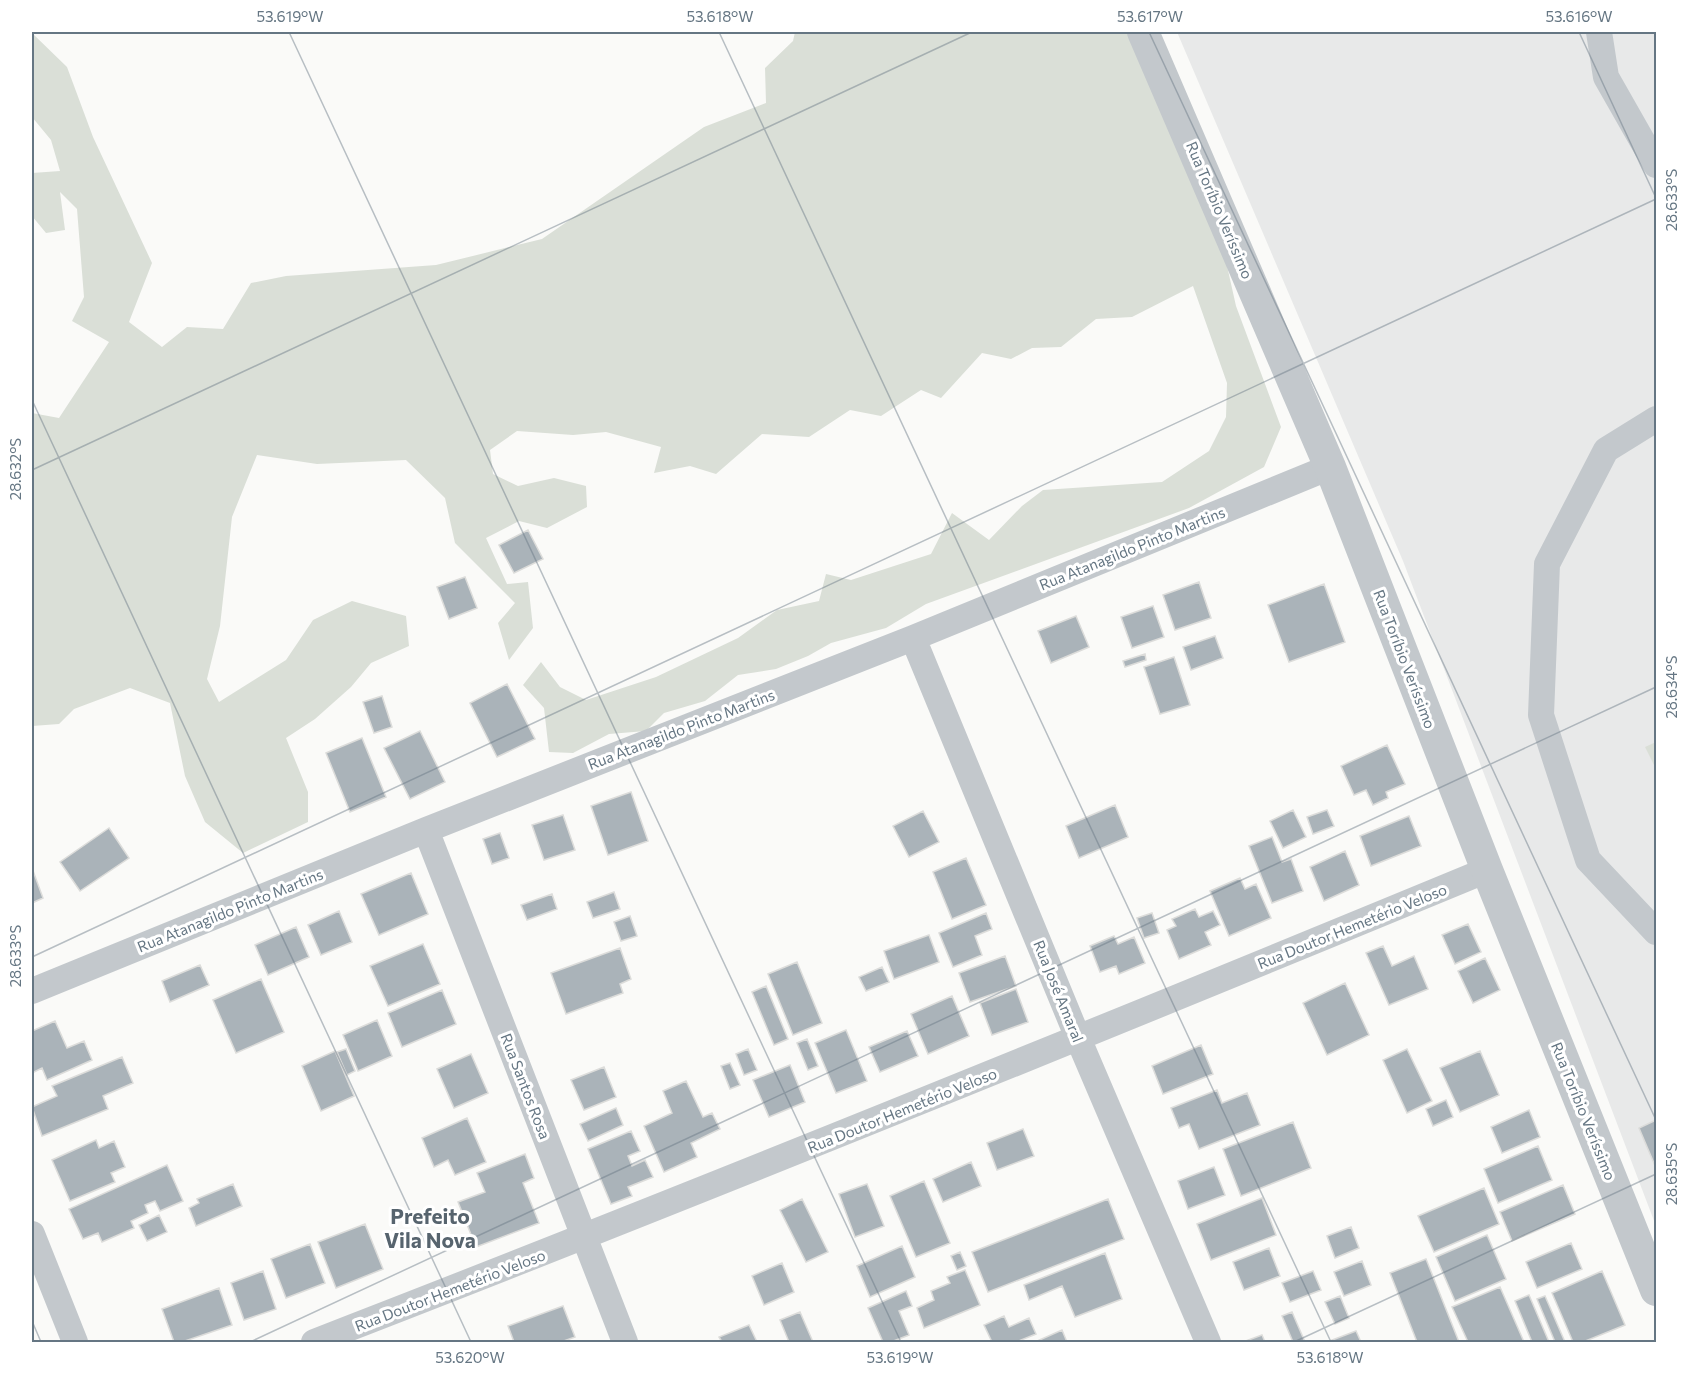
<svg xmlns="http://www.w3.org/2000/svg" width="1688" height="1374" font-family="Commissioner,sans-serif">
  <rect width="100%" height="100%" fill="#fafaf8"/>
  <path fill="#e8e9e9" d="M1177,32H1656V1226L1403,561Z"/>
  <path fill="#dadfd7" d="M795,32H1135L1221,239L1236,306L1281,427L1264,467L1189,508L926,604L886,628L831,643L808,656L776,669L738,675L705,701L664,713L646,731L609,734L573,753L549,752L544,708L523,685L541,662L560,687L586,700L656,677L738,638L777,610L819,601L826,574L851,580L931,554L952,513L989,540L1022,506L1043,490L1162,482L1209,451L1226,417L1227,383L1193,286L1132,317L1096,319L1061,347L1032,348L1011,359L982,353L941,398L921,390L881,416L850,410L809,437L762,434L716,474L690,466L654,473L661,447L606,432L573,435L517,431L490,450L493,474L518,486L554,478L586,486L587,507L547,528L519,521L486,538L507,584L528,582L533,628L509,660L498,623L515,603L455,543L445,498L406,460L317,464L257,455L232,517L220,626L207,679L219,702L286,660L313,620L352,601L406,616L409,646L371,663L351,687L315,719L286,738L308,792V822L243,853L205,822L185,776L170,703L130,688L74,709L59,724L32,726V413L59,418L109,342L72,321L84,297L77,209L60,192L65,230L46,233L32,216V173L60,171L51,140L32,117V33L67,67L93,137L152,263L129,322L162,347L187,327L223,329L251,283L286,276L436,265L542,239L704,127L766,103L765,68L793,41Z
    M1656,742V769L1645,747Z"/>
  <path fill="#aab3b9" stroke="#dcdcda" stroke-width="1.5" d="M528,530L543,559L514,573L499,545Z
    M465,577L477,608L449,619L437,587Z
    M1199,582L1211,618L1175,630L1163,595Z
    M1324,584L1345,642L1289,662L1268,605Z
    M1153,606L1164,637L1132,648L1121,617Z
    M1076,616L1089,647L1051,663L1038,631Z
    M1215,636L1223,658L1191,670L1183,647Z
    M1145,654L1146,660L1125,667L1123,661Z
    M1174,657L1190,705L1160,714L1144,667Z
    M507,684L535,739L497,757L470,703Z
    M382,696L392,727L374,733L363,702Z
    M420,731L445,782L410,799L384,748Z
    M362,738L386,797L350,812L326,753Z
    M1387,745L1405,784L1386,792L1388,798L1373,805L1366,790L1354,795L1341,766Z
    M631,792L648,841L608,855L591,806Z
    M1115,805L1128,837L1079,858L1066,826Z
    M1293,810L1306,837L1283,848L1270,821Z
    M1327,810L1334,826L1313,834L1307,817Z
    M923,811L939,842L909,857L893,826Z
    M563,815L575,850L544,860L532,825Z
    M1409,816L1421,846L1371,866L1360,836Z
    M109,828L129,858L80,891L60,862Z
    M500,833L509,858L492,864L483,839Z
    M1272,837L1282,862L1291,859L1303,891L1272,903L1249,846Z
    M1345,851L1359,885L1324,901L1310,867Z
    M966,858L986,905L952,919L933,872Z
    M32,868L43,898L32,903Z
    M411,873L428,914L379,935L361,894Z
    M1240,878L1245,889L1256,884L1271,918L1229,936L1210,891Z
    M614,892L620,909L593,918L587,902Z
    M552,894L557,909L527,920L521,905Z
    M1195,909L1199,917L1213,911L1220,925L1205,932L1211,945L1179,959L1167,930L1176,926L1172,919Z
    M339,911L352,942L321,955L308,925Z
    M986,913L992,929L975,936L982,955L953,967L939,933Z
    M1152,913L1159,933L1144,938L1137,918Z
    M630,916L637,936L621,941L614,922Z
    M1468,924L1481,952L1455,964L1442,935Z
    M296,927L309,957L268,975L255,945Z
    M929,935L939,962L894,979L884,951Z
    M1114,936L1118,944L1134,937L1145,963L1119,974L1116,966L1100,972L1090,946Z
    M423,944L440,984L388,1006L370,966Z
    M1383,946L1392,966L1414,956L1428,989L1389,1005L1366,953Z
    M620,948L631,979L620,984L623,993L566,1014L551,973Z
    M1005,956L1016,986L970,1002L959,973Z
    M1485,958L1500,990L1473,1003L1458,971Z
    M797,962L822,1023L793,1035L768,974Z
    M200,965L209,985L170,1002L162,981Z
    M882,967L889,982L866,991L859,977Z
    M261,979L284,1032L236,1053L213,1000Z
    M1345,983L1369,1035L1327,1055L1303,1003Z
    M766,986L788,1039L774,1045L752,992Z
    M1016,989L1028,1022L992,1035L980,1003Z
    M442,990L456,1024L402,1047L388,1013Z
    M952,996L969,1036L928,1054L911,1014Z
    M377,1020L392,1056L358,1071L343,1035Z
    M55,1021L67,1048L84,1041L92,1060L47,1080L42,1068L32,1073V1031Z
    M846,1030L867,1081L836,1093L815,1043Z
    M907,1031L918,1056L880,1072L869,1047Z
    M807,1039L818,1066L808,1070L797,1043Z
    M1201,1045L1213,1074L1163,1094L1152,1066Z
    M346,1049L355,1071L347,1075L337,1052Z
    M748,1049L757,1070L744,1075L736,1054Z
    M1407,1049L1432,1101L1407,1113L1383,1060Z
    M335,1051L354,1096L321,1111L302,1066Z
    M1480,1051L1499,1095L1460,1112L1440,1068Z
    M471,1054L488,1093L454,1108L437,1069Z
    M122,1057L133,1083L103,1096L108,1109L42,1136L32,1107L57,1096L52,1086Z
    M730,1063L740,1085L730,1089L721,1066Z
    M790,1065L805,1102L769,1117L753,1080Z
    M604,1067L616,1097L584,1110L571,1080Z
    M686,1081L703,1117L712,1113L720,1129L691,1143L697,1157L664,1172L644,1126L672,1113L663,1091Z
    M1217,1090L1222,1103L1247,1093L1260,1125L1199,1149L1189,1124L1179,1128L1171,1108Z
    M1446,1100L1453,1117L1433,1126L1426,1109Z
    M616,1108L623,1125L588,1141L580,1124Z
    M1529,1110L1540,1137L1502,1153L1491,1127Z
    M467,1118L486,1162L455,1175L448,1160L434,1167L422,1138Z
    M1656,1120V1168L1639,1128Z
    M1293,1122L1311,1168L1241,1196L1223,1149Z
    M1023,1129L1034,1156L997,1170L987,1143Z
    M631,1131L640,1151L628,1156L632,1166L645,1160L653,1177L628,1187L632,1196L611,1204L588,1149Z
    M96,1140L99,1148L114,1141L125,1167L111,1173L115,1182L70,1201L52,1160Z
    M1538,1146L1552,1180L1498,1203L1484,1169Z
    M525,1154L534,1178L523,1183L539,1223L476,1247L458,1202L485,1192L477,1173Z
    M971,1162L981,1186L943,1202L933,1179Z
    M167,1165L183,1201L160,1211L155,1201L145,1205L148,1213L131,1221L134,1228L102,1242L98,1233L83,1239L69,1209Z
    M1214,1167L1225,1195L1188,1209L1178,1181Z
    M924,1181L950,1243L916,1257L890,1196Z
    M233,1184L242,1206L196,1226L189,1208L199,1203L197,1199Z
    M867,1184L884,1226L855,1237L839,1194Z
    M1563,1185L1575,1214L1512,1241L1500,1212Z
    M1484,1188L1499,1224L1434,1252L1418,1216Z
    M1262,1198L1276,1235L1211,1260L1197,1224Z
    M802,1199L828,1252L806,1262L780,1210Z
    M1108,1199L1124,1239L988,1292L972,1252Z
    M159,1215L167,1232L147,1241L139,1225Z
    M365,1224L383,1269L336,1288L318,1242Z
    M1351,1227L1359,1248L1335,1258L1327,1236Z
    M1487,1235L1506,1279L1455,1301L1436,1257Z
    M1571,1243L1582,1269L1537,1288L1526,1262Z
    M310,1244L325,1283L286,1298L271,1259Z
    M902,1246L915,1277L870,1297L857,1266Z
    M1269,1248L1280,1276L1244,1290L1233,1262Z
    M960,1252L966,1266L957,1270L951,1256Z
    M1105,1253L1122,1299L1075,1317L1062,1286L1029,1300L1024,1285Z
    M1426,1259L1459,1342H1417L1390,1273Z
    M1362,1261L1371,1285L1344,1296L1334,1272Z
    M782,1263L794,1292L764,1305L752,1276Z
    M965,1270L980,1305L924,1328L917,1308L934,1300L931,1291L950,1283L947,1277Z
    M263,1271L276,1309L244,1320L231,1283Z
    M1313,1271L1321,1290L1290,1302L1282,1283Z
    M1602,1271L1625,1325L1583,1342H1573L1552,1293Z
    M1500,1287L1524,1342H1468L1452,1307Z
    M219,1288L232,1325L182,1342H174L162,1309Z
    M906,1291L912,1306L899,1311L909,1335L891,1342H883L868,1308Z
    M1529,1295L1549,1342H1532L1515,1301Z
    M1340,1296L1349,1318L1335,1324L1325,1302Z
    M1545,1296L1565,1342H1555L1537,1299Z
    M563,1306L575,1337L561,1342H514L508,1326Z
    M800,1312L813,1342H789L780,1320Z
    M1292,1312L1305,1342H1293L1282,1316Z
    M1004,1316L1009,1327L1029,1318L1036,1334L1016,1342H992L984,1325Z
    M749,1325L757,1342H722L719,1337Z
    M1062,1330L1067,1342H1035Z
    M1356,1331L1361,1342H1327Z
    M1262,1335L1265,1342H1243Z"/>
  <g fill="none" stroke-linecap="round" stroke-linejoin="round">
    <path stroke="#c3c8cc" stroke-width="26" d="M1599,32L1606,77L1656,165
      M1656,419L1606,450L1547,564L1541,715L1588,860L1656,932
      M913,638L1078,1038L1208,1342
      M426,830L625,1342
      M32,991L426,830L913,638L1330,467
      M32,1234L75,1342
      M314,1342C707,1190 1097,1031 1487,870"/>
    <path stroke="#c3c8cc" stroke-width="32" d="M1143,32L1330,467L1487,870L1656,1290"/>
  </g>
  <path fill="none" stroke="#657683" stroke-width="1.5" stroke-opacity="0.45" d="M289,32L901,1342M719,32L1331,1342M1149,32L1656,1120M1579,32L1656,198M32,400L471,1342M32,470L972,32M32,957L1656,199M32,1321L41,1342M250,1342L1656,687M1294,1342L1656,1174"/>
  <g text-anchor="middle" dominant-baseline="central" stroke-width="6" stroke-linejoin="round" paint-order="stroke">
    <g font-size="15" fill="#657683" stroke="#fff">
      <text transform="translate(1220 210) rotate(67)">Rua Toríbio Veríssimo</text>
      <text transform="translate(1132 548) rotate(-22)">Rua Atanagildo Pinto Martins</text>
      <text transform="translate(1405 659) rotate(69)">Rua Toríbio Veríssimo</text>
      <text transform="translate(681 729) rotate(-21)">Rua Atanagildo Pinto Martins</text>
      <text transform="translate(230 910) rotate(-22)">Rua Atanagildo Pinto Martins</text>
      <text transform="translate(1352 926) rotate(-22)">Rua Doutor Hemetério Veloso</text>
      <text transform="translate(1059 991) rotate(68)">Rua José Amaral</text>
      <text transform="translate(526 1086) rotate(69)">Rua Santos Rosa</text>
      <text transform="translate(902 1110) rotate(-22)">Rua Doutor Hemetério Veloso</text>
      <text transform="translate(1584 1111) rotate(68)">Rua Toríbio Veríssimo</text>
      <text transform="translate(450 1290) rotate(-21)">Rua Doutor Hemetério Veloso</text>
    </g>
    <g font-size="21" font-weight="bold" fill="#57646e" stroke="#fff">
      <text x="430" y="1215">Prefeito<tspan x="430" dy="24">Vila Nova</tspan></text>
    </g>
  </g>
  <rect width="1688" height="1374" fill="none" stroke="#ffffff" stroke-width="66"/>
  <rect x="33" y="33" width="1622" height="1308" fill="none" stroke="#657683" stroke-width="2"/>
  <g font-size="15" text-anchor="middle" fill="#657683">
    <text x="290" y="22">53.619°W</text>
    <text x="720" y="22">53.618°W</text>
    <text x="1150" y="22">53.617°W</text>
    <text x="1579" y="22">53.616°W</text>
    <text transform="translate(1672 200) rotate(-90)" y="5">28.633°S</text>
    <text transform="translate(16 469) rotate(-90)" y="5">28.632°S</text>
    <text transform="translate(1672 687) rotate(-90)" y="5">28.634°S</text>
    <text transform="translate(16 956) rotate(-90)" y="5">28.633°S</text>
    <text transform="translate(1672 1174) rotate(-90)" y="5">28.635°S</text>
    <text x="470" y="1363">53.620°W</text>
    <text x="900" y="1363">53.619°W</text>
    <text x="1330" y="1363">53.618°W</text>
  </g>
</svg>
